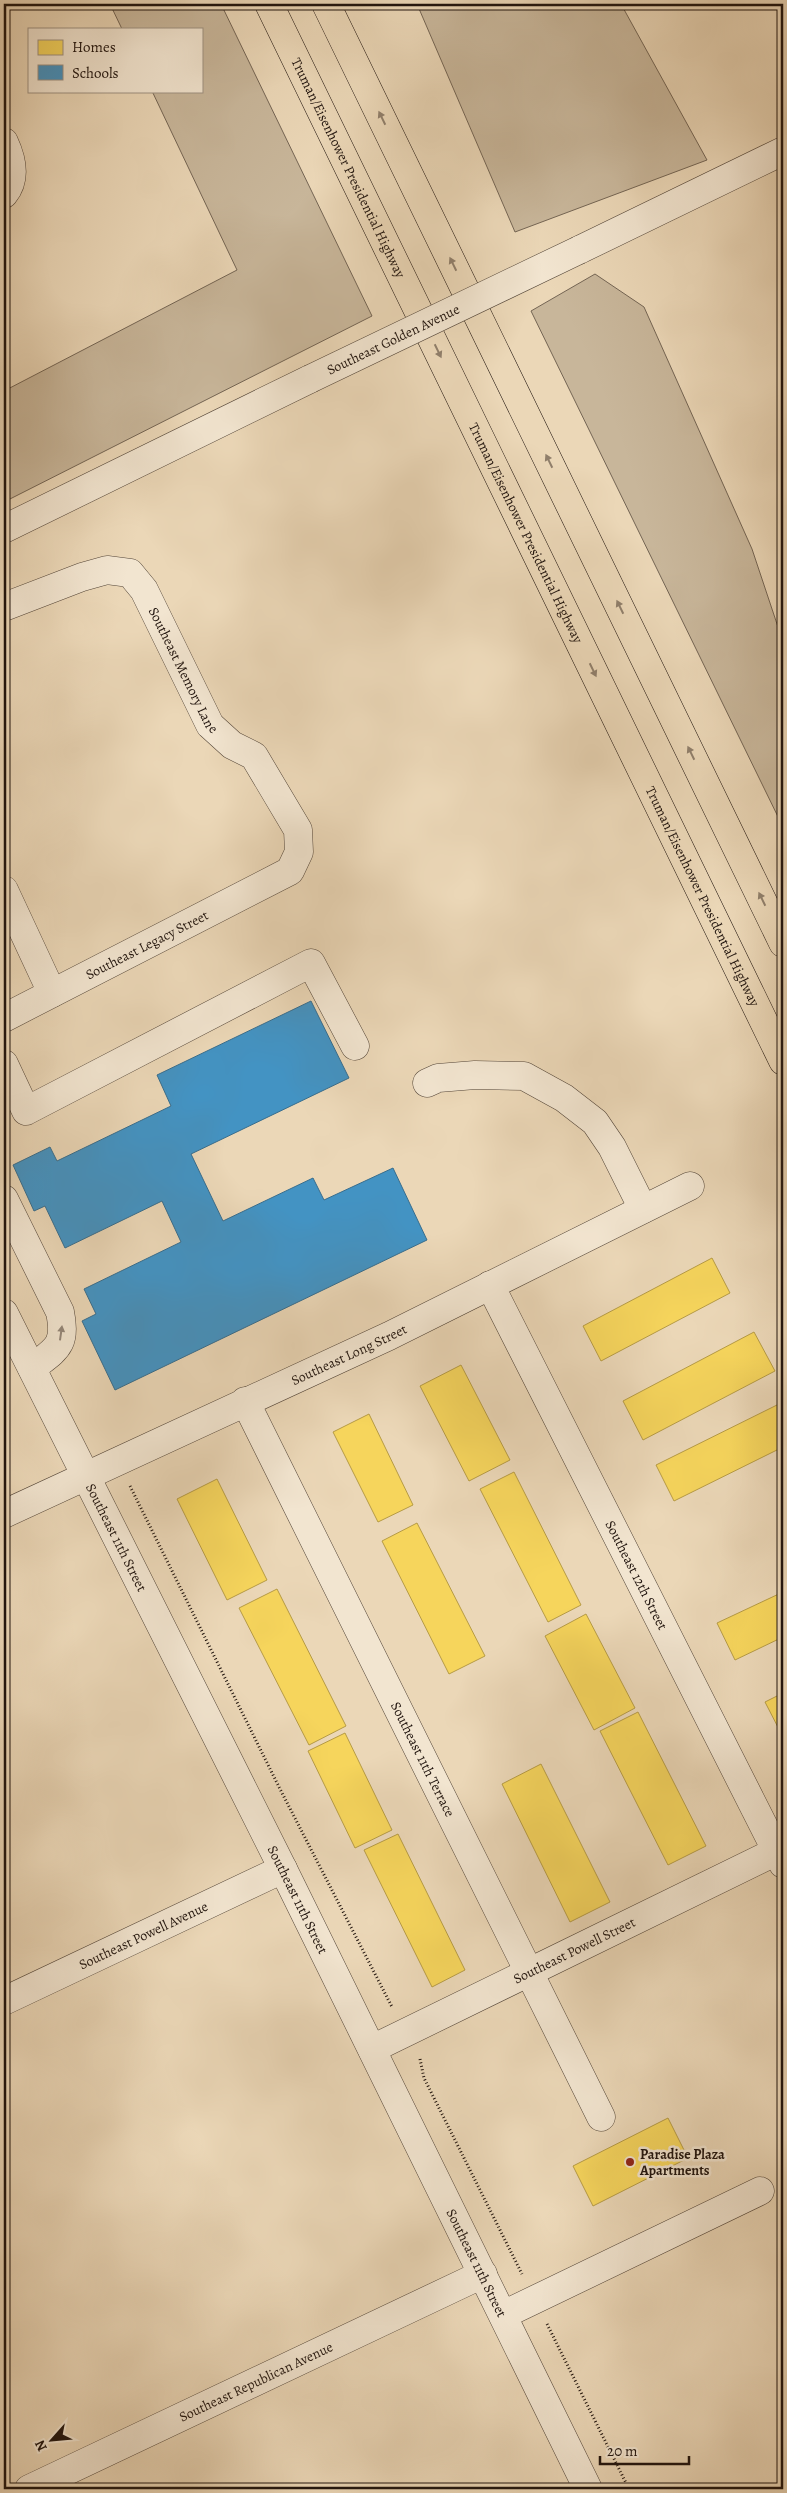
<svg xmlns="http://www.w3.org/2000/svg" width="787" height="2493" font-family="Alegreya,serif">
  <rect width="100%" height="100%" fill="#ebd7b7"/>
  <filter id="stains"><feTurbulence type="fractalNoise" baseFrequency=".004" numOctaves="4"/><feColorMatrix values="0 0 0 0 .2 0 0 0 0 .09 0 0 0 0 .02 0 0 0 .5 -.17"/></filter>
  <radialGradient id="worn" r=".72"><stop offset=".6" stop-color="#630" stop-opacity="0"/><stop offset="1" stop-color="#630" stop-opacity=".3"/></radialGradient>
  <path fill="#c8b69a" stroke="#746554" d="M110,4H221L372,316L4,502V391L237,270L152,91H201V29H122Z
    M417,4H621L707,160L515,232Z
    M595,274L644,307L752,549L783,642V827L531,311Z"/>
  <path fill="#f6d55c" stroke="#b69b45" d="M712,1258L730,1293L601,1361L583,1326Z
    M754,1332L775,1371L643,1440L623,1401Z
    M461,1365L510,1460L469,1481L420,1386Z
    M783,1402V1447L674,1501L656,1465Z
    M369,1414L413,1505L378,1522L333,1432Z
    M514,1472L581,1605L548,1622L480,1489Z
    M217,1479L267,1580L227,1600L177,1499Z
    M417,1523L485,1656L449,1674L382,1541Z
    M277,1589L346,1726L309,1745L239,1608Z
    M783,1592V1637L735,1660L717,1623Z
    M586,1614L635,1708L594,1730L545,1636Z
    M783,1693V1737L765,1702Z
    M638,1712L706,1846L668,1865L600,1731Z
    M345,1733L392,1830L355,1848L308,1751Z
    M541,1764L610,1902L570,1922L502,1784Z
    M398,1834L465,1970L432,1987L364,1850Z
    M668,2118L688,2158L593,2206L573,2166Z"/>
  <path fill="#4393c3" stroke="#386d8d" d="M311,1001L349,1078L191,1154L223,1221L313,1178L324,1200L393,1168L427,1240L115,1390L82,1321L96,1314L84,1289L181,1242L162,1201L65,1248L45,1206L34,1211L13,1165L50,1147L57,1161L171,1106L157,1075Z"/>
  <g fill="none" stroke-linecap="round" stroke-linejoin="round">
    <defs>
      <g id="minor">
        <path d="M4,142C12,159 17,178 4,194"/>
        <path d="M579,250L783,151"/>
        <path d="M4,529L310,379"/>
        <path id="s1" d="M4,607L82,577L107,570L130,573L144,590L210,725L232,745L254,756L298,830L299,852L290,871L4,1018"/>
        <path d="M4,890L52,993"/>
        <path d="M4,1064L26,1111L311,963L355,1046"/>
        <path d="M427,1083L438,1078L475,1075L524,1076L564,1098L595,1122L612,1147L643,1209"/>
        <path d="M4,1199L60,1312C67,1346 56,1349 32,1368"/>
        <path id="s2" d="M490,1285L783,1864"/>
        <path id="s3" d="M4,1313L283,1869L588,2489"/>
        <path id="s4" d="M245,1401L601,2117"/>
        <path id="s5" d="M4,1514L389,1336L690,1186"/>
        <path id="s6" d="M4,2001L283,1869"/>
        <path id="s7" d="M372,2049L777,1851"/>
        <path d="M503,2315L760,2191"/>
        <path id="s8" d="M29,2489L483,2274"/>
      </g>
      <g id="highway">
        <path id="s9" d="M269,4L783,1061"/>
        <path d="M326,4L783,943"/>
      </g>
    </defs>
    <use href="#minor" stroke="#534538" stroke-width="29"/>
    <use href="#highway" stroke="#20140e" stroke-width="29"/>
    <path stroke="#20140e" stroke-width="3" stroke-dasharray="1 2.5" stroke-linecap="butt" d="M130,1486L280,1789L392,2007
      M420,2059L424,2078L522,2274
      M547,2324L629,2489"/>
    <use href="#minor" stroke="#f2e5d0" stroke-width="28"/>
    <use href="#highway" stroke="#ebd7b7" stroke-width="28"/>
    <defs>
      <g id="minor-bridge">
        <path id="s10" d="M310,379L579,250"/>
      </g>
    </defs>
    <use href="#minor-bridge" stroke="#534538" stroke-width="29" stroke-linecap="butt"/>
    <use href="#minor-bridge" stroke="#f2e5d0" stroke-width="28"/>
  </g>
  <defs><path id="oneway-solid" d="M-6-.8H1V-3.2L6.5 0L1 3.2V.8H-6Z" transform="scale(1.25)"/></defs>
  <g fill="#907f6b">
    <use href="#oneway-solid" transform="translate(382 118) rotate(-116)"/>
    <use href="#oneway-solid" transform="translate(453 264) rotate(-116)"/>
    <use href="#oneway-solid" transform="translate(438 351) rotate(64)"/>
    <use href="#oneway-solid" transform="translate(549 461) rotate(-116)"/>
    <use href="#oneway-solid" transform="translate(620 607) rotate(-116)"/>
    <use href="#oneway-solid" transform="translate(593 670) rotate(64)"/>
    <use href="#oneway-solid" transform="translate(691 753) rotate(-116)"/>
    <use href="#oneway-solid" transform="translate(762 899) rotate(-116)"/>
  </g>
  <use fill="#948779" href="#oneway-solid" transform="translate(61 1333) rotate(-82)"/>
  <circle fill="#8f2418" stroke="#f2e5d0" stroke-width="2" cx="630" cy="2162" r="5"/>
  <g text-anchor="middle" dominant-baseline="central" stroke-width="5" stroke-linejoin="round" paint-order="stroke">
    <g font-size="14" fill="#20140e" stroke="#f2e5d0">
      <text stroke="none"><textPath href="#s9" startOffset="182">Truman/Eisenhower Presidential Highway</textPath></text>
      <text stroke="none"><textPath href="#s10" startOffset="92">Southeast Golden Avenue</textPath></text>
      <text stroke="none"><textPath href="#s9" startOffset="588">Truman/Eisenhower Presidential Highway</textPath></text>
      <text stroke="none"><textPath href="#s1" startOffset="244">Southeast Memory Lane</textPath></text>
      <text stroke="none"><textPath href="#s9" startOffset="992">Truman/Eisenhower Presidential Highway</textPath></text>
      <text transform="translate(147 945) rotate(-27)">Southeast Legacy Street</text>
      <text stroke="none"><textPath href="#s5" startOffset="380">Southeast Long Street</textPath></text>
      <text stroke="none"><textPath href="#s3" startOffset="251">Southeast 11th Street</textPath></text>
      <text stroke="none"><textPath href="#s2" startOffset="325">Southeast 12th Street</textPath></text>
      <text stroke="none"><textPath href="#s4" startOffset="400">Southeast 11th Terrace</textPath></text>
      <text stroke="none"><textPath href="#s3" startOffset="656">Southeast 11th Street</textPath></text>
      <text stroke="none"><textPath href="#s6" startOffset="154">Southeast Powell Avenue</textPath></text>
      <text stroke="none"><textPath href="#s7" startOffset="225">Southeast Powell Street</textPath></text>
      <text stroke="none"><textPath href="#s3" startOffset="1061">Southeast 11th Street</textPath></text>
      <text stroke="none"><textPath href="#s8" startOffset="251">Southeast Republican Avenue</textPath></text>
    </g>
    <g font-size="14" font-weight="bold" fill="#20140e" stroke="#f2e5d0" text-anchor="start">
      <text x="640" y="2154">Paradise Plaza<tspan x="640" dy="16">Apartments</tspan></text>
    </g>
  </g>
  <rect width="787" height="2493" fill="none" stroke="#ebd7b7" stroke-width="20"/>
  <rect x="5" y="5" width="777" height="2483" fill="none" stroke="#20140e" stroke-width="2.5"/>
  <rect x="10" y="10" width="767" height="2473" fill="none" stroke="#20140e"/>
  <rect x="28" y="28" width="175" height="65" fill="#f2e5d0" stroke="#9e9182"/>
  <rect x="38" y="40" width="25" height="15" fill="#f6d55c" stroke="#9e9182"/>
  <text x="72" y="52" font-size="15" fill="#20140e">Homes</text>
  <rect x="38" y="65" width="25" height="15" fill="#4393c3" stroke="#9e9182"/>
  <text x="72" y="78" font-size="15" fill="#20140e">Schools</text>
  <g transform="translate(52 2440) rotate(243)" stroke="#f2e5d0" stroke-width="4" paint-order="stroke">
  <path d="M0-4L9 19L0 12L-9 19Z" fill="#20140e"/>
  <text y="-8" font-size="14" font-weight="bold" text-anchor="middle" fill="#20140e">N</text>
  </g>
  <path d="M600 2456v8h89v-8" fill="none" stroke="#20140e" stroke-width="2.5"/>
  <text x="607" y="2456" font-size="15" fill="#20140e" stroke="#f2e5d0" stroke-width="4" paint-order="stroke">20 m</text>
  <rect width="100%" height="100%" filter="url(#stains)"/>
  <rect width="100%" height="100%" fill="url(#worn)"/>
</svg>
